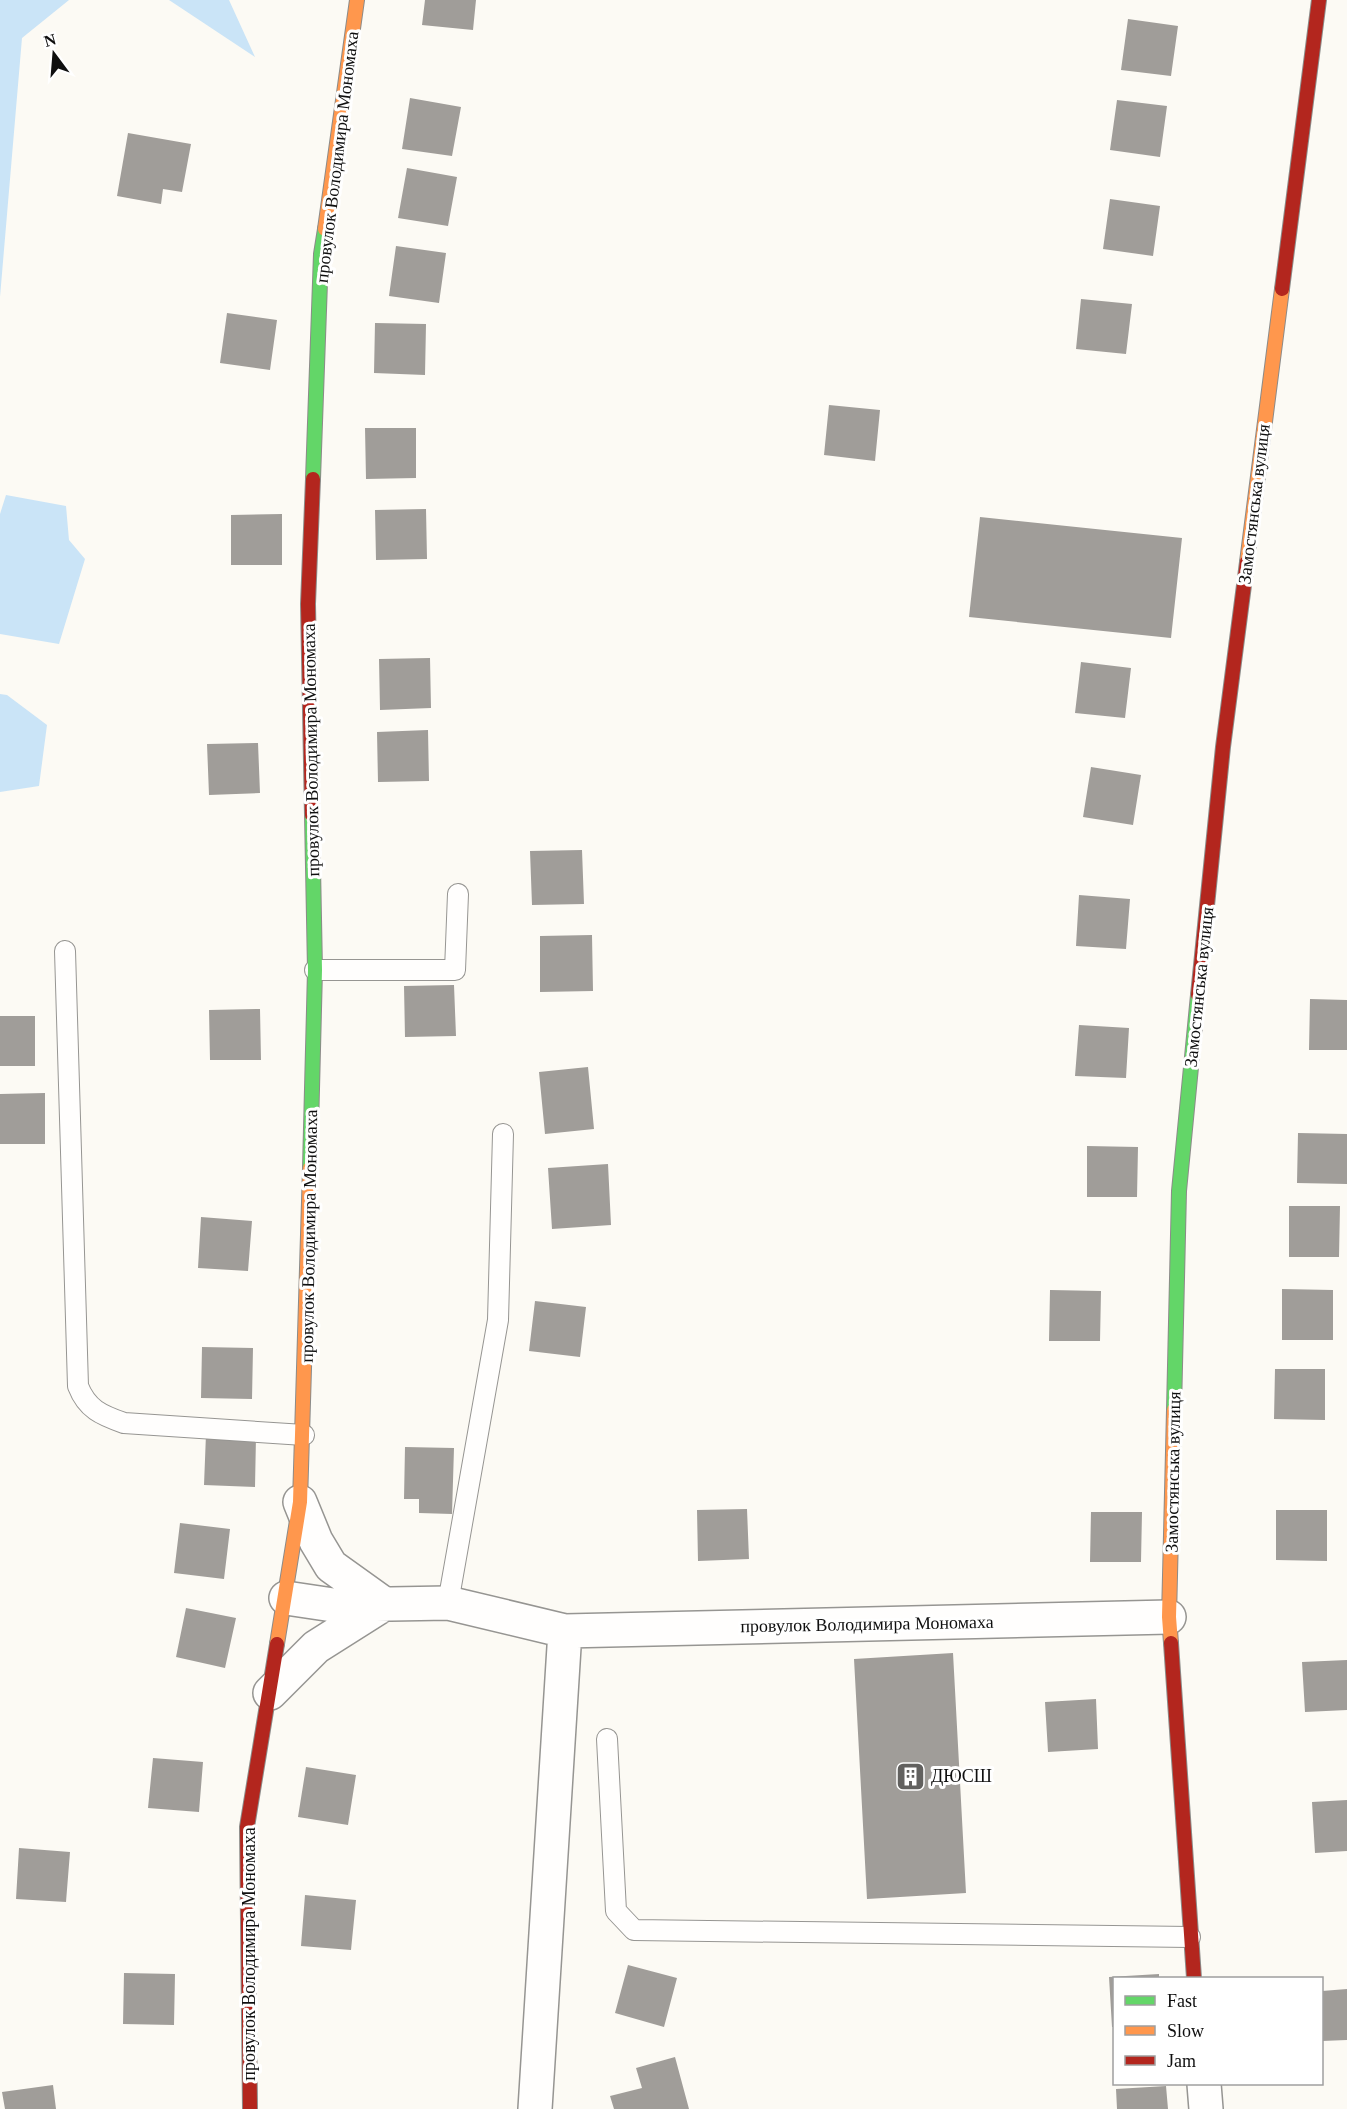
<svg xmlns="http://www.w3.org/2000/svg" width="1347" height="2109" font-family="Georgia,serif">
  <rect width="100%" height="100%" fill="#fcfaf4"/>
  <path fill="#cae4f7" d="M0,0H69L22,38L0,297Z
    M169,0H229L255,57Z
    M6,495L66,506L69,540L85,559L59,644L0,634V514Z
    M0,694L7,695L47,725L39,786L0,792Z"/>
  <path fill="#a09d99" d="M425,0H476L473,30L422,25Z
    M1128,19L1178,26L1171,76L1121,70Z
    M410,98L461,107L452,156L402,149Z
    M1117,100L1167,106L1160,157L1110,150Z
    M128,133L191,144L182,192L163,189L161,204L117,196Z
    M407,168L457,177L448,226L398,218Z
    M1110,199L1160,206L1153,256L1103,249Z
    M396,246L446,253L439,303L389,296Z
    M1081,299L1132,304L1126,354L1076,349Z
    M227,313L277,320L270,370L220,363Z
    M375,323L426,324L425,375L374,373Z
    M829,405L880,410L875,461L824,455Z
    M365,428H416V478L366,479Z
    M426,509L427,559L376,560L375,510Z
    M282,514V565H231V515Z
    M980,517L1182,538L1171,638L969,617Z
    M430,658L431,708L380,710L379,659Z
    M1081,662L1131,668L1125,718L1075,713Z
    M428,730L429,781L378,782L377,732Z
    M258,743L260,793L209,795L207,744Z
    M1091,767L1141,775L1133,825L1083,817Z
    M582,850L584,904L532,905L530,851Z
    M1079,895L1130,899L1126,949L1076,946Z
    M592,935L593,991L540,992V936Z
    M454,985L456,1036L405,1037L404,986Z
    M1310,999L1347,1000V1050H1309Z
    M260,1009L261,1060H210L209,1010Z
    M0,1016H35V1066H0Z
    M1079,1025L1129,1028L1126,1078L1075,1076Z
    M588,1067L594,1129L545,1134L539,1072Z
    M45,1093V1144H0V1094Z
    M1298,1133L1347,1134V1184L1297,1183Z
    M1087,1146L1138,1147L1137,1197H1087Z
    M608,1164L611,1225L552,1229L548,1168Z
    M1289,1206H1340L1339,1257H1289Z
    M201,1217L252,1221L248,1271L198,1268Z
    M1282,1289L1333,1290V1340H1282Z
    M1050,1290L1101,1291L1100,1341H1049Z
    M535,1301L586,1307L580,1357L529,1351Z
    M202,1347L253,1348L252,1399L201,1398Z
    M1275,1369H1325V1420L1274,1419Z
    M206,1434L256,1436L255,1487L204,1485Z
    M405,1447L454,1448L452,1514L419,1513V1499H404Z
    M747,1509L749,1559L698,1561L697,1510Z
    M1276,1510H1327V1561L1276,1560Z
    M1091,1512H1142L1141,1562H1090Z
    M180,1523L230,1529L224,1579L174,1573Z
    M186,1608L236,1618L225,1668L176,1657Z
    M953,1653L966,1893L867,1899L854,1659Z
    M1347,1660V1710L1305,1712L1302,1662Z
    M1096,1699L1098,1749L1048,1752L1045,1702Z
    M153,1758L203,1762L199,1812L148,1808Z
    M306,1767L356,1775L348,1825L298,1817Z
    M1347,1800V1851L1315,1853L1312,1802Z
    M19,1848L70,1852L66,1902L16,1899Z
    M305,1895L356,1900L351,1950L301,1946Z
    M628,1965L677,1978L664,2027L615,2013Z
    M124,1973L175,1974L174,2025L123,2024Z
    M1159,1974V1978H1114V2027H1112L1109,1977Z
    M1347,1989V2040L1322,2041V1991Z
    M675,2057L689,2109H614L610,2096L642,2088L636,2068Z
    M53,2085L56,2109H5L2,2092Z
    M1166,2086L1168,2109H1117L1116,2089Z"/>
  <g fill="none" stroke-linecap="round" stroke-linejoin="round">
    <defs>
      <path id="lane" d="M65,951L78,1386C87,1409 101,1415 124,1423L304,1435
        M315,970H455L458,894
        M448,1603L498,1320L503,1134
        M607,1739L616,1911L634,1930L1190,1937"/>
      <path id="street" d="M300,1502L316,1541L331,1566L384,1604
        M286,1598L333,1605L448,1603L565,1631L1169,1617
        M270,1693L316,1647L384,1604
        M1204,2084L1206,2109
        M535,2109L565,1631"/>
      <path id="fast" d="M313,479L321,254L325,229
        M310,1168L315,970L312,815
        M1174,1410L1179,1191L1198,995"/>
      <path id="slow" d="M325,229L357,0
        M1247,562L1282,289
        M1171,1643L1169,1617L1174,1410
        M277,1644L300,1502L310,1168"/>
      <path id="jam" d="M1282,289L1319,0
        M312,815L308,604L313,479
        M1198,995L1223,747L1247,562
        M1171,1643L1194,1978
        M250,2109L247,1827L277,1644"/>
    </defs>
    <use href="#lane" stroke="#969592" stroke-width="22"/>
    <use href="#street" stroke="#969592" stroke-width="36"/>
    <use href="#fast" stroke="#8c8b89" stroke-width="16"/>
    <use href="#slow" stroke="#8c8b89" stroke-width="16"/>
    <use href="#jam" stroke="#8c8b89" stroke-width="16"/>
    <use href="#lane" stroke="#fffefd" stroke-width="20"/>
    <use href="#street" stroke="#fffefd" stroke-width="33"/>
    <use href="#fast" stroke="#63d668" stroke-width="14"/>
    <use href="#slow" stroke="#ff974d" stroke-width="14"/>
    <use href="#jam" stroke="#b3261e" stroke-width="14"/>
  </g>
  <defs>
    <symbol id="building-square" viewBox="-11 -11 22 22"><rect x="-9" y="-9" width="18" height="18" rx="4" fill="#62615f" stroke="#fff"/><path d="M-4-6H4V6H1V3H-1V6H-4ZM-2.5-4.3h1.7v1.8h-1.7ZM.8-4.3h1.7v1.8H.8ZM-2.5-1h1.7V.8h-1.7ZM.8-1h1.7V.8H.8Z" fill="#fff"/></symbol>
  </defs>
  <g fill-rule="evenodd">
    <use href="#building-square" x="894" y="1760" width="33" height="33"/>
  </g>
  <g text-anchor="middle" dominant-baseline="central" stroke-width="6" stroke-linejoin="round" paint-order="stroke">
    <g font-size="18" fill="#0f0f0f" stroke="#fff">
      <text transform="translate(337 157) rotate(-83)">провулок Володимира Мономаха</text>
      <text transform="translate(1254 504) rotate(-83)">Замостянська вулиця</text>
      <text transform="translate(311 750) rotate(-91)">провулок Володимира Мономаха</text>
      <text transform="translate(1199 987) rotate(-84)">Замостянська вулиця</text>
      <text transform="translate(309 1236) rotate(-89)">провулок Володимира Мономаха</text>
      <text transform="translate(1173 1472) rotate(-89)">Замостянська вулиця</text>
      <text transform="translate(867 1624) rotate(-1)">провулок Володимира Мономаха</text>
      <text transform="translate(249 1954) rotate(-90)">провулок Володимира Мономаха</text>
    </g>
    <g font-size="18" fill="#0f0f0f" stroke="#fff" text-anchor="start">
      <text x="931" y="1776">ДЮСШ</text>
    </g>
  </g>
  <rect x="1113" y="1977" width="210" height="108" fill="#ffffff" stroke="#9f9f9f" stroke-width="1.5"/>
  <rect x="1125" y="1996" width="30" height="9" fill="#63d668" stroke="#9f9f9f" stroke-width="1.5"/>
  <text x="1167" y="2007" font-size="18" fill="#0f0f0f">Fast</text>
  <rect x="1125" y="2026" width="30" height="9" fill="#ff974d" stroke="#9f9f9f" stroke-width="1.5"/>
  <text x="1167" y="2037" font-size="18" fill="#0f0f0f">Slow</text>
  <rect x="1125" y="2056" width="30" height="9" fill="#b3261e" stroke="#9f9f9f" stroke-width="1.5"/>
  <text x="1167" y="2067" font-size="18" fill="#0f0f0f">Jam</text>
  <g transform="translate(54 54) rotate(344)" stroke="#ffffff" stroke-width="4.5" paint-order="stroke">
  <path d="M0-4.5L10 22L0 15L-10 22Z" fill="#0f0f0f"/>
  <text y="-9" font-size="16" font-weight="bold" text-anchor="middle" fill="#0f0f0f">N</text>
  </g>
</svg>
